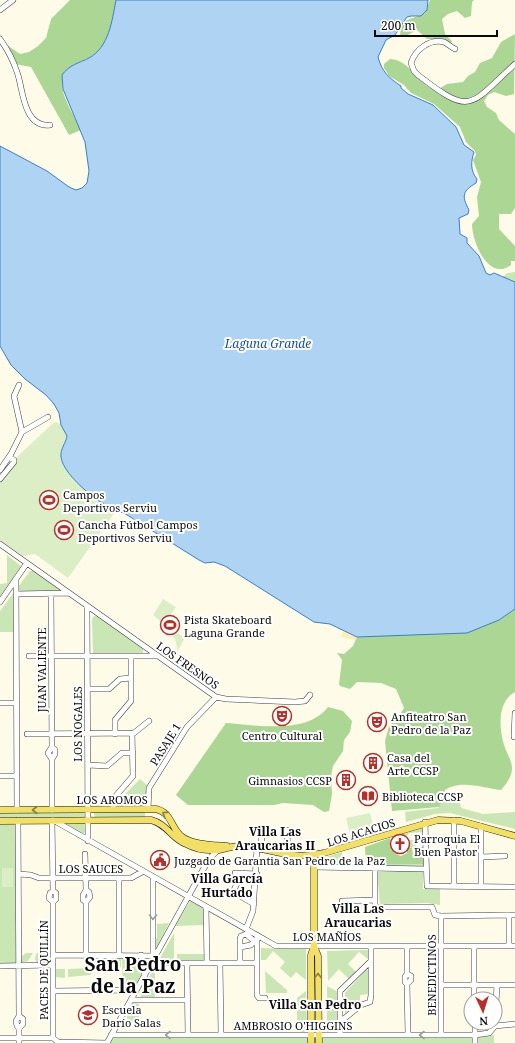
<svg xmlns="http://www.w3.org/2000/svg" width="515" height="1043" font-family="'Noto Serif',serif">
  <rect width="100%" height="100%" fill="#fefce8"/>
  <path fill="#c9e6b4" d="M515,272V282L503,277L507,273Z
    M7,555L21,566L0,598V584L7,583Z
    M30,571H34L64,593H15L14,632H0V611Z
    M94,616H98L143,648V654H93L92,619Z
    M140,779L148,786L145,807H118V801Z
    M451,799L460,803L461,808L483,814L515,812V829L450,813L435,814L406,822L405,812L438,808L444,800Z
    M93,811L145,812V817H95Z
    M0,813H83L85,814L86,817L0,818Z
    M0,822H17V963L0,964Z
    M65,823H84L85,832L82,834Z
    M424,826L425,866L366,867V865L423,864V832L409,833L406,837L390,838Z
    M421,839V842H416V847H409L408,840Z
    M342,852V865H323V858Z
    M423,870V889H440V905L427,903L380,904L377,872Z
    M190,901L205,909V925L175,926Z
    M169,923L154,953V939L157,938V924Z
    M174,933V962H158Z
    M261,948L306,949V980L296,972L291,978L280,968L285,962L273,951L266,960H261Z
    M368,950V959L359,952L348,964L356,972L349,979L339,969L328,981L327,951Z
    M35 958a7 7 0 1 1 14 0a7 7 0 1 1-14 0Z
    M26,953H33L28,961L20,963L22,956Z
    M177,954H206V962H177Z
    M122,958H139L141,975L134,989H123Z
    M121,959V967H105V960Z
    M155,967V997H141L140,993Z
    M91,968V975L68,977V969Z
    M55,969H65V978L55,977Z
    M366,970H368L369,994L360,995V1003L345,1014V993Z
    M265,971L287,990V993H266Z
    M327,986L338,992V1033H327Z
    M306,991L307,1033H297V998Z
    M133,1003L139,1004V1018L138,1022L127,1020V1017Z
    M494,1035V1043H110L114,1037Z"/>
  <path fill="#abd694" d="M70,0H116C113,17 111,39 98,52C87,62 63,63 62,82C61,96 75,117 81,130L69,135L31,67L15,64L7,45L20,54L29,52L38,46L46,38L51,19Z
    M430,0H474L472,2L471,16L465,18L457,11L448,14L442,19L445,34L452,41L451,44L437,39H427L417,30L404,37L400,36C402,15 411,21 425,13Z
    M515,34L514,94L506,96L494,92L488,95L484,101L487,107L496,113L499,120L515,134V208L511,214H499V229L515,246V261H511V265C488,282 472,241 472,224L479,216L477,197L481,182L473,160L476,155L475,151L466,142L460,127L434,104L411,93L404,85L389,76L384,68V64L390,59C412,60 417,86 437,90L447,84L463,82L468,76L475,72L480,63L492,58L501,42Z
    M515,609V692C497,702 499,728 504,745C506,752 512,761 512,768C512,777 506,784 501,790C484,788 460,779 445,790L444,798L439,807L392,811L385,741L389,726L397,719L404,708L396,689L381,683L357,682L350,689L340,686L339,684L342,660L337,653L344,654L353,646L357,637L411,634L499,620Z
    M328,707L343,711L352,721L350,732L344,740L343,751L333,766L331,776L332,794L329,811L324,812L313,805L283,803L274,805H188L176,795L226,723C256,725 307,735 328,707Z
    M390,838L391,850H396V854L401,856L407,853V849L412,847L413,855H418V847H423V864L366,865L365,847Z"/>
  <path fill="#f8f0b6" d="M343,631L357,637L355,640L341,637Z"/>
  <path fill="#dceec5" d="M57,422L61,425L67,436C66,443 60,450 61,457C64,479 99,499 115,512L68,578L35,554L23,556L0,540V479L17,457L53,423Z
    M163,599L176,607L169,617L175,624L173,630L185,638L177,652C179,636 163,623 153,615Z
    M370,813L374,828L350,834L346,818Z
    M2,868H13V887H2Z"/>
  <path fill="#afd3f3" stroke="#3980c7" d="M116,0H428L427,10L421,16H411L407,17L395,35L386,40L378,57C382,72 389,78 401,86V88L408,94L433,105L456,127L464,145L474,152C471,161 470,171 477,179L476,183C463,191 461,195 469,210L468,214L459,218L460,234L467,238V243L479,256L486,273L490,275L494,273L515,282V609L499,620L467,633L357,637L330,624L314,622L225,566L214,562L205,563L199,560L124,513C105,510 63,476 61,457C60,449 66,443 67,436L61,425L59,413L54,404L46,395L25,379L11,365L0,346V146L47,171L69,187L76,190L82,188L87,183L89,171L85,142L63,89L62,75C69,65 79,63 89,58C109,47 112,21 116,0Z"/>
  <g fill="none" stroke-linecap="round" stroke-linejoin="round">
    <defs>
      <path id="minor" d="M0,10L13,0
        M0,39C8,50 14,62 18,75C23,91 24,128 50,125
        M455,49C451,47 448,44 444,42C430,38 415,50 411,63L414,71L418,75C472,117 469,106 515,64
        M19,385L14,396L22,432L48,417
        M0,470L11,454L22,432
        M0,479L14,462V460L9,457
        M0,544L216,697L226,699L295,702L305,701L310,695
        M16,579L17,810
        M16,594L69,593
        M51,594L52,747L55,750V754L52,759V810
        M0,602L27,563
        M87,606L88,841
        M29,656H157
        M87,689H109L120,679L131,678
        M0,703H17
        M515,713L514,737H515
        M27,734L134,733L149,721
        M115,734V720L131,701V656
        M52,747L48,753L52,759
        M88,765L107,766L122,753H133
        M0,776H17
        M113,809L114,798L133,776L132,733
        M148,809L149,788L187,727L216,697
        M18,820L19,1016L16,1021L17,1026L19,1028V1043
        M52,820L53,891L50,893L49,898L53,902
        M53,820L276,946H515
        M454,820V887
        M425,822L427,886L515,887
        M481,826V887
        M287,830L288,856
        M261,850L262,831
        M85,854L86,890L83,895V900L86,902V955
        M481,857L505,856
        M314,867L426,869
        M375,868V905L377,907H432L435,915L441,916L515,915
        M235,873L257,874
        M242,873L233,892L254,904
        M19,874L31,875L39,878H131L142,872
        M153,878V956
        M86,890L89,892L90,897L86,902
        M53,891L56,893V899L53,902V1038
        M342,901L375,900
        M206,907L207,963
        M441,916V1035
        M246,929L253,911L257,848
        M257,935V995L259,998H265
        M407,946V974L405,977V982L407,984L408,1035
        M474,946V999
        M509,946V915
        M240,947L251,945L254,941L246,934L241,936L240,939V963
        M53,955L156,956
        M119,955V878
        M141,955L145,975
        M151,963H257
        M187,963L188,1035
        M220,963L221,1035
        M0,966L53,965
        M407,974L411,976V980L407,984
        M441,985H515
        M53,991L136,990
        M131,1000H187
        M19,1016L23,1019V1024L19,1028
        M495,1021L497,985
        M340,1022L361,1005L370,1002L371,995V947
        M475,1023V1043
        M495,1026L515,1024
        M111,1035H475L489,1033L495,1026
        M340,1035V991L371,961
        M0,1038H53L58,1042
        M58,1042L107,1043
        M107,1043L209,859L218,850"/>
      <path id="major" d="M0,810L156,809C172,813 170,826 181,836C192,845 214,845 227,846
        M0,821L151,820C167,824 172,839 186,844C195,849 208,851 219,850C226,849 232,846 240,846C270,848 293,861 324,853L438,820L461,821L515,836
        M314,946L318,956L319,1043
        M311,1043V955L314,946V856"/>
    </defs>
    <use href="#minor" stroke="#3d3d3d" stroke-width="6"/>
    <use href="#major" stroke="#1b1b1b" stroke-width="7"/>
    <use href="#minor" stroke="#fff" stroke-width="5"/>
    <use href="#major" stroke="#f3df63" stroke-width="6"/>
  </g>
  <defs><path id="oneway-chevron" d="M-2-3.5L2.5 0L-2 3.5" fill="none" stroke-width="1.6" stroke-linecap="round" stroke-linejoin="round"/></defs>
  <g stroke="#8a7f3b">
    <use href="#oneway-chevron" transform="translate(35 810) rotate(180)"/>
    <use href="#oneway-chevron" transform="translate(165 814) rotate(-146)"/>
    <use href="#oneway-chevron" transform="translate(318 976) rotate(-90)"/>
  </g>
  <g stroke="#9d9d9d">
    <use href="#oneway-chevron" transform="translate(153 917) rotate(90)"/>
    <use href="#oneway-chevron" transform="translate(168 1035) rotate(180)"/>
    <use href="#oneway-chevron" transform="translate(422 1035) rotate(180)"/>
  </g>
  <defs>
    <symbol id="stadium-ring" viewBox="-11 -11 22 22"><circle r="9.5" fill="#fff" stroke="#b43028" stroke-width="1.5"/><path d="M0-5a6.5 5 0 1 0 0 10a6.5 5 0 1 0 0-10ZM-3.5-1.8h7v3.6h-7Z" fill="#b43028"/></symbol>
    <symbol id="theatre-ring" viewBox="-11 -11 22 22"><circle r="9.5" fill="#fff" stroke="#b43028" stroke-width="1.5"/><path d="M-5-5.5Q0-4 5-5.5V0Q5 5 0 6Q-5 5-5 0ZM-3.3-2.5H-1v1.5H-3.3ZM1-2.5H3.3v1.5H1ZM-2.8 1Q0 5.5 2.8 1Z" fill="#b43028"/></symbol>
    <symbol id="building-ring" viewBox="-11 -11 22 22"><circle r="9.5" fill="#fff" stroke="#b43028" stroke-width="1.5"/><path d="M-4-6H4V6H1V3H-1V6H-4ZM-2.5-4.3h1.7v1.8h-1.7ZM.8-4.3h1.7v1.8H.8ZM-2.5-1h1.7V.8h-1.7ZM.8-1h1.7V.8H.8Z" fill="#b43028"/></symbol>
    <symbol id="library-ring" viewBox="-11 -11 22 22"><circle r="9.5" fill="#fff" stroke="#b43028" stroke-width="1.5"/><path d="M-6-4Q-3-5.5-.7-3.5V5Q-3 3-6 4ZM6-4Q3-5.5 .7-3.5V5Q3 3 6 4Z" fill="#b43028"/></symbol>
    <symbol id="church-ring" viewBox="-11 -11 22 22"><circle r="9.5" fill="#fff" stroke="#b43028" stroke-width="1.5"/><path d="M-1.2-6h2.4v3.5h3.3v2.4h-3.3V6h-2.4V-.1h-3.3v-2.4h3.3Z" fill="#b43028"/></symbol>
    <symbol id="civic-ring" viewBox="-11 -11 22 22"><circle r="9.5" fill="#fff" stroke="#b43028" stroke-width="1.5"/><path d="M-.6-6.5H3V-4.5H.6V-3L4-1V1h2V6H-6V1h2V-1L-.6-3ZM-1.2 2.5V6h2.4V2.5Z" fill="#b43028"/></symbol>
    <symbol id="school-ring" viewBox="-11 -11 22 22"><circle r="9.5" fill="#fff" stroke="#b43028" stroke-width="1.5"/><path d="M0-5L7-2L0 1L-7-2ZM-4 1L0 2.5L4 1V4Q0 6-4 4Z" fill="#b43028"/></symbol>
  </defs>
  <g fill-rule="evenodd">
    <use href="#stadium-ring" x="38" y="489" width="22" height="22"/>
    <use href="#stadium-ring" x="53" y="519" width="22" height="22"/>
    <use href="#stadium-ring" x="159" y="614" width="22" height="22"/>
    <use href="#theatre-ring" x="271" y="705" width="22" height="22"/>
    <use href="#theatre-ring" x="366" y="711" width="22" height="22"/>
    <use href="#building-ring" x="362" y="752" width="22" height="22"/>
    <use href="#building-ring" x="335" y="769" width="22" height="22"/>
    <use href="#library-ring" x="357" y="785" width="22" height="22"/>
    <use href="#church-ring" x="389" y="833" width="22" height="22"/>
    <use href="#civic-ring" x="149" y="849" width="22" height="22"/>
    <use href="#school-ring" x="77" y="1004" width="22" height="22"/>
  </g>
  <g text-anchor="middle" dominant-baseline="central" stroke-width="4" stroke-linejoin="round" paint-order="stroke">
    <g font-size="11" fill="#0a0a0a" stroke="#fff" text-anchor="start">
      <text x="63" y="494">Campos<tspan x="63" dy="13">Deportivos Serviu</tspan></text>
      <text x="78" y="524">Cancha Fútbol Campos<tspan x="78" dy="13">Deportivos Serviu</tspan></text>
      <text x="184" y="619">Pista Skateboard<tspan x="184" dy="13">Laguna Grande</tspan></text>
      <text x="391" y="716">Anfiteatro San<tspan x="391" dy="13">Pedro de la Paz</tspan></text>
      <text x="282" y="735" text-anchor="middle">Centro Cultural</text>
      <text x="387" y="757">Casa del<tspan x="387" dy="13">Arte CCSP</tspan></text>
      <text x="332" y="780" text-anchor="end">Gimnasios CCSP</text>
      <text x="382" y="796">Biblioteca CCSP</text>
      <text x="414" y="838">Parroquia El<tspan x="414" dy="13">Buen Pastor</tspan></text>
      <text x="174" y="860">Juzgado de Garantia San Pedro de la Paz</text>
      <text x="102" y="1009">Escuela<tspan x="102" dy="13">Darío Salas</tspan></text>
    </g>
    <g font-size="11" fill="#0a0a0a" stroke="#fff">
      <text transform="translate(188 665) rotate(35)">LOS FRESNOS</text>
      <text transform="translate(41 670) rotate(-90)">JUAN VALIENTE</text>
      <text transform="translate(77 724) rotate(-90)">LOS NOGALES</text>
      <text transform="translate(165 744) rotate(-58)">PASAJE 1</text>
      <text x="112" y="799">LOS AROMOS</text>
      <text transform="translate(361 832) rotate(-17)">LOS ACACIOS</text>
      <text x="91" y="868">LOS SAUCES</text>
      <text x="327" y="936">LOS MAÑÍOS</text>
      <text transform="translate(43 970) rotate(-90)">PACES DE QUILLÍN</text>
      <text transform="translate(431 975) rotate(-90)">BENEDICTINOS</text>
      <text x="293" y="1025">AMBROSIO O'HIGGINS</text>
    </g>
    <g font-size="12" font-style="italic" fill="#1a5395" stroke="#fff">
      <text x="268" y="343">Laguna Grande</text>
    </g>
    <g font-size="12" font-weight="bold" fill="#0a0a0a" stroke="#fff">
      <text x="275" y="831">Villa Las<tspan x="275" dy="14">Araucarias II</tspan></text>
      <text x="227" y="878">Villa García<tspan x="227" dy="14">Hurtado</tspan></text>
      <text x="358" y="908">Villa Las<tspan x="358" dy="14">Araucarias</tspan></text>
      <text x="315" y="1004">Villa San Pedro</text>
    </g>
    <g font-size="19" font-weight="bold" fill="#0a0a0a" stroke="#fff">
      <text x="133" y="964">San Pedro<tspan x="133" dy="22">de la Paz</tspan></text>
    </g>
  </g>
  <g transform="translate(483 1011) rotate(176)"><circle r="19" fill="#ffffff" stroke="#9d9d9d"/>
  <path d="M0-3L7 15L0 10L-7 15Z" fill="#b43028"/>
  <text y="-6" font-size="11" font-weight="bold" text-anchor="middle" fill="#0a0a0a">N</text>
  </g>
  <path d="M375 30v6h122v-6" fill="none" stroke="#0a0a0a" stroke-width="2"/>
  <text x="381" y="30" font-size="12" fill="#0a0a0a" stroke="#ffffff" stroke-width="3" paint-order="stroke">200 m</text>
</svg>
